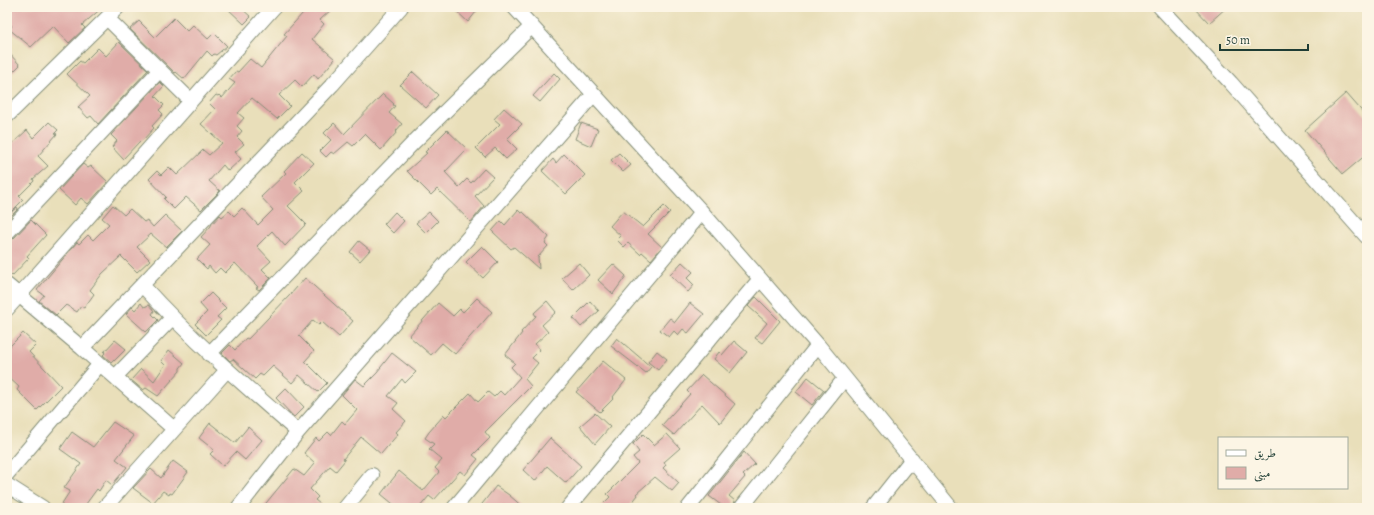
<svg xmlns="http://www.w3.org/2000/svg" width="1374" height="515" font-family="Alegreya,Amiri,serif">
  <rect width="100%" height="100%" fill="#fcf5e5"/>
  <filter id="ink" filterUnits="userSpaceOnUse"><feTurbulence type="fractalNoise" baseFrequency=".025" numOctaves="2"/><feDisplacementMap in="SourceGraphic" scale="8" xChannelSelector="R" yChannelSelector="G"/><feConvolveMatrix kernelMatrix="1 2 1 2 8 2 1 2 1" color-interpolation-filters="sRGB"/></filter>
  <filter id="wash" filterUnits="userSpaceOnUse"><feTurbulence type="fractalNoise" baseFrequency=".012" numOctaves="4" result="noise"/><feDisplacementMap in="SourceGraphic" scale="16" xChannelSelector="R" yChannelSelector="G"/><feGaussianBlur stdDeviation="0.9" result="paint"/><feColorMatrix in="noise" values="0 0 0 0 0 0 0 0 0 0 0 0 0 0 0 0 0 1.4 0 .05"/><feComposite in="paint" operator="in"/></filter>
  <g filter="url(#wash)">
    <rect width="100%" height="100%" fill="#e9dfba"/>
    <g id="blocks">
      <path fill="#e0aca8" d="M7,7H103L82,25L85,28L69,43L53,26L31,47L9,29L12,26L7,21Z
        M226,7H240L251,17L244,24Z
        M298,7H334L320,20L324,24L312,39L335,59L318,79L314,74L302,87L295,80L279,95L290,106L277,119L252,98L238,113L244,118L237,126L242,131L237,137L244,144L235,152L241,159L228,171L223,165L209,181L220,191L201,210L186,197L174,209L164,199L166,197L149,179L157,171L161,175L169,167L177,175L203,150L209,155L222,143L201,124L215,109L209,103L216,95L218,96L219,95L222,98L235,83L229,79L236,71L238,72L250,59L261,68L287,36L284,34L303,13Z
        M452,7H480L468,22Z
        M1194,7H1227L1209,23Z
        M174,18L187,31L193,25L208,39L214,33L227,46L216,55L214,54L212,56L207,51L184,79L176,72L175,73L130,29L139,21L155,37Z
        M119,42L148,70L98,124L91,116L88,118L78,107L90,96L67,74L80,61L83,63L98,48L106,56Z
        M7,51L20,65L7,78Z
        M413,72L438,95L426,108L400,85Z
        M554,73L560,79L540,102L533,96Z
        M160,82L164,86L155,96L164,105L159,110L163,114L152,126L154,128L141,142L140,141L123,159L112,147L117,141L111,135Z
        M1346,93L1367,117V154L1343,174L1305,130Z
        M383,94L394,104L393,105L395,106L389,113L402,124L396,131L397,132L381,150L365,134L353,146L348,142L334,154L331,152L326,157L320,151L331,140L324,133L334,123L344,134Z
        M504,108L522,124L507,139L517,149L506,159L495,148L485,157L476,148L500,124L494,119Z
        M49,122L58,130L55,133L57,134L38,156L48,166L33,179L34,181L19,196L23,200L12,211L7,206V136L13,143L27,130L33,138Z
        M581,123L598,129L591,146L575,139Z
        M447,130L467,149L445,172L459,187L467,179L471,183L484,169L493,177L475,196L484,206L471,222L437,189L431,195L407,171L427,153L425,152Z
        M302,152L314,163L295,182L304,191L288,206L306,224L285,246L272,231L257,246L271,261L262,269L271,278L259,290L256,288L258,287L235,263L225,273L220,268L215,273L209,266L207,269L197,259L210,245L201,237L211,226V225L220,215L222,217L229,211L234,216L242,208L258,225L273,210L261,197L286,173L284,171Z
        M619,153L631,165L623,172L611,160Z
        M564,154L585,175L566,194L542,171L553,159L556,163Z
        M83,164L88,168L91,166L108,182L88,204L81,198L75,205L59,190Z
        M113,205L124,215L130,209L144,222L147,220L153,227L165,215L182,231L166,247L151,234L137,247L150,260L137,272L121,256L102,274L90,290L94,294L84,308L81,306L77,312L66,305L56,315L39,301L44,295L37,290L77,242L79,244L88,235L93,240L109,224L102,218Z
        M664,206L670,212L648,234L662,247L651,260L642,252L640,254L628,243L624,247L617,240L621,236L610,226L623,211L643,227Z
        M17,207L18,209L7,220V216Z
        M518,210L521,213L523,212L549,237L545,243L548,246L538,257L539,269L514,247L511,249L492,231L501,221L505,225Z
        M395,212L404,221L393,233L384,224Z
        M429,212L438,221L426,233L416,223Z
        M31,220L46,235L27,256L29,258L12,276L7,271V241L13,239Z
        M359,241L370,250L360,261L350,252Z
        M482,246L498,262L483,278L466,262Z
        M682,262L693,272L687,278L694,285L688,292L670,275Z
        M579,263L589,275L573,290L562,278Z
        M613,264L626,276L613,294L598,280Z
        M305,278L353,321L339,337L322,322L319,325L313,320L299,336L314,351L305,361L327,383L318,392L299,375L292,383L273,366L263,376L260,374L255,379L233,359L230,361L222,353L230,345L235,350L246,338L248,339L290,295Z
        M211,293L226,308L217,317L221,320L206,335L195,324L207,312L200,304Z
        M756,297L780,321L762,343L755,338L767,323L748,306Z
        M477,298L492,312L455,354L442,343L431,355L409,336L438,303L453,316L460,309L463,312Z
        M547,301L556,312L542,325L548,332L535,344L540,350L532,358L538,363L525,379L531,386L485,432L490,438L473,455L478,459L465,475L460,471L434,500L429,496L419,508H398L381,494L399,471L423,491L439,472L435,468L442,460L429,449L434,444L425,438L429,432L444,415L446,417L470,393L478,402L488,392L494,397L500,391L504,395L520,377L511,367L515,363L505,355L522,333L521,332L536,316L534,313Z
        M590,301L599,311L581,327L573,318Z
        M141,303L144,307L149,305L154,311L152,314L158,320L146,332L126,314L132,307L135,310Z
        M690,303L704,314L688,333L683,329L678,335L674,331L669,337L660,330L670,318L675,322Z
        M23,333L36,345L29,352L61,386L37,410L17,390L19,387L7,376V349Z
        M617,338L651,367L646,373L611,346Z
        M115,340L126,349L114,361L113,360L111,362L103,355L105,353L104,352Z
        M734,341L747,352L730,373L714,359L719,352L722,355Z
        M169,350L184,363L180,368V371L158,396L146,388L143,390L131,380L141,369L154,381L165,365L161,361Z
        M657,351L667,359L658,370L648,362Z
        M392,353L416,372L405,383L402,379L388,396L398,403L393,409L406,421L396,432L398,434L381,454L361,437L343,459L345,460L336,471L330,466L310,489L318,497L315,500L325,508H262L294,469L304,476L315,463L304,453L316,438L319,441L328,432L331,435L342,421L345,424L357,410L342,395L355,379L364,386L377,373V372Z
        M603,361L626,380L613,397L614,398L600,412L576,392Z
        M702,375L735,404L720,423L702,404L674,435L662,425L690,394L687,391Z
        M808,377L824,390L812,405L796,392Z
        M286,388L304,407L294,417L276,398Z
        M595,413L610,427L595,444L580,426Z
        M113,422L134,436L116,459L127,467L112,485L106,480L99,491L97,489L83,508H59L70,491L64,488L81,464L60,449L72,432L93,447Z
        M210,423L235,443L248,427L262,440L245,460L236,452L223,466L210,454L214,450L199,438Z
        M643,434L654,445L667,434L680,448L664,462L666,465L663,468L679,483L672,491L655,477L636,494L638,495L628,508H599L610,497L607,494L638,463L633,457L639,452L633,444Z
        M550,438L581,466L566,483L547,466L535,481L523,470Z
        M744,452L755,464L743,475L745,477L729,496L735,501L733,508H725L709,496Z
        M173,461L188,472L172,494L170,493L169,495L163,491L153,503L133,488L151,469L161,478Z
        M496,486L509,495L524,508H479Z"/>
    </g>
  </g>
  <g filter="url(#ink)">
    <use href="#blocks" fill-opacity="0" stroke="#848e77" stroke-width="1"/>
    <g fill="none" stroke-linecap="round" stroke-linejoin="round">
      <defs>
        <path id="street" d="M514,7L702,212L818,345L951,508
          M1160,7L1231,83L1367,237
          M107,18L191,101
          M7,116L118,7
          M7,233L160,70
          M7,285L82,348L174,429
          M142,285C190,338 244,385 298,432
          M7,309L274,7
          M82,348L332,85L401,7
          M209,354L415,141L532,26
          M115,377L172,318
          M7,474L100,364
          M7,485L43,508
          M104,508L227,370
          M238,508L298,432L594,94
          M345,508L372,475
          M454,508L702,212
          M568,508L760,279
          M688,508L818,345
          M741,508L845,378
          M873,508L912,459"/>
      </defs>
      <use href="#street" stroke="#848e77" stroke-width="16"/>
      <use href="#street" stroke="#fff" stroke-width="14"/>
    </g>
  </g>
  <rect width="1374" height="515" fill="none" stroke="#fcf5e5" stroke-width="24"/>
  <rect x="1218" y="437" width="130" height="52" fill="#fcf5e5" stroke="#a4ab9e"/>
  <rect x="1226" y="450" width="20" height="6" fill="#ffffff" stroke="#a4ab9e"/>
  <text x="1254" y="457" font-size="12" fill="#1f3d34">طريق</text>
  <rect x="1226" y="467" width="20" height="12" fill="#e0aca8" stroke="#a4ab9e"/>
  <text x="1254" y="477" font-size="12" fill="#1f3d34">مبنى</text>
  <path d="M1220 44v6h88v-6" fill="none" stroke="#1f3d34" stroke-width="2"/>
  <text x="1226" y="44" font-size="12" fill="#1f3d34" stroke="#fcf5e5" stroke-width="3" paint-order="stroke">50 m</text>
</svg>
